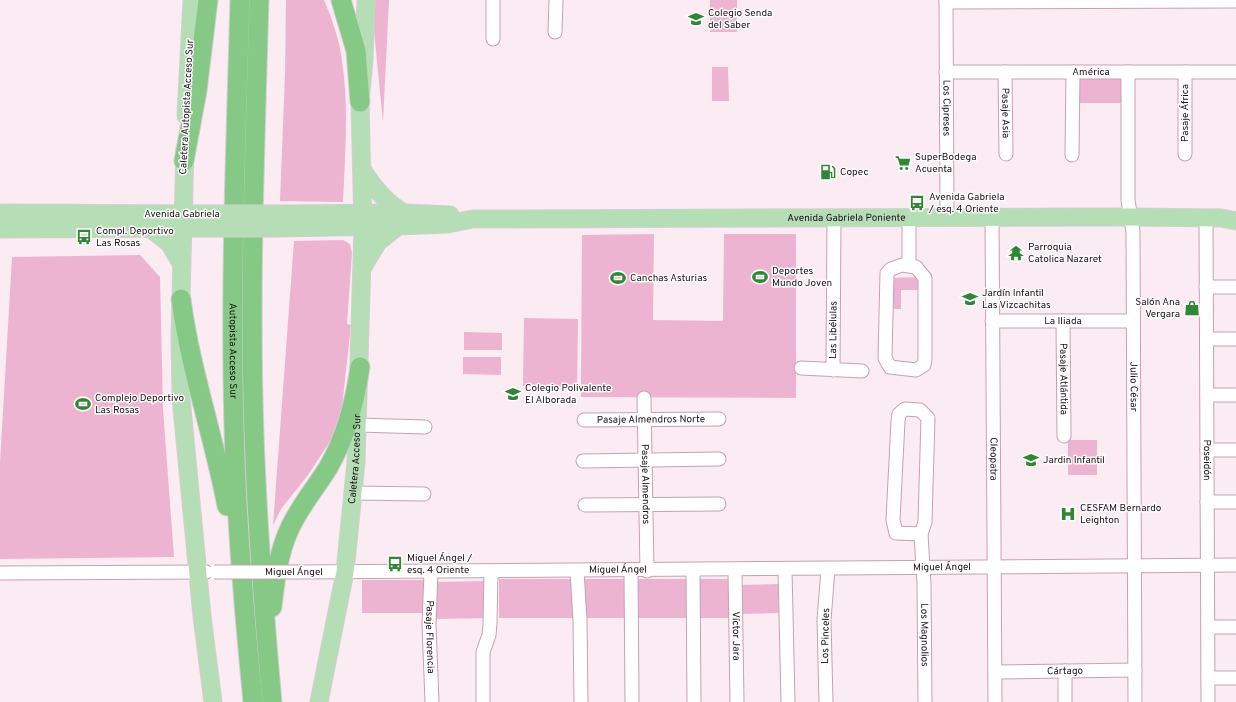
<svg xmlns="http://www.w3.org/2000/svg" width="1236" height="702" font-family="Overpass,sans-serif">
  <rect width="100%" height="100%" fill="#fbebf2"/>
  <path fill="#edb4d1" d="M286,0H324C332,19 340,41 342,61C349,107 345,155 343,202L280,201L285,74Z
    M371,0H389L383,122Z
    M710,0H737V32H710Z
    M712,67H728L729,101H712Z
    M1078,75L1123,76V103H1078Z
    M654,234L653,320L723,321L724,234H796V398L581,397L582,235Z
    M343,240L350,244L352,253L347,324L351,325L342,407L338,429L308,475L281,509L273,525L294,241Z
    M140,255L160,277L163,409L174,557L0,559V463L12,257Z
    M920,277V290H901V309H889L888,278Z
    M524,318L578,319L577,387L523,386Z
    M464,332L502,333V350H464Z
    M463,357H501V375L463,374Z
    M1068,440H1097V475H1068Z
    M499,579H731V618H499Z
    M362,580H425V613H362Z
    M488,581L489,618L435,619V587L438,582Z
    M778,584L779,613L742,614L741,585Z"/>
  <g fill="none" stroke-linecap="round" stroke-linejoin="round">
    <defs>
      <g id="minor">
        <path id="s1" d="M946,0L947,217"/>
        <path d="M946,2L1236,1"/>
        <path d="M555,32L556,0"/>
        <path d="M493,39V0"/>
        <path id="s2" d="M946,72H1236"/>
        <path id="s3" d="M1005,72L1006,154"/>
        <path id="s4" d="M1128,72V200L1133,232L1135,702"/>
        <path d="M1185,154V72"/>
        <path d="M1072,155L1073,72"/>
        <path id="s5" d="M992,216L995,702"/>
        <path id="s6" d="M1206,218L1208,702"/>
        <path d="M902,265L916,267L925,278V358L924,365L916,370L890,367L885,358L887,273L891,269Z"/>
        <path d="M909,265V217"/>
        <path d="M1206,287H1236"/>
        <path id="s7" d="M992,321H1133"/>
        <path id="s8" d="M1063,321L1064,436"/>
        <path d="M1207,339H1236"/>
        <path d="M801,368L862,371"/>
        <path id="s9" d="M833,370L834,217"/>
        <path d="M1207,395H1236"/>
        <path id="s10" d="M644,398L647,571"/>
        <path d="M905,409L920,410L928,418L925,522L921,534L896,533L893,520L898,421L899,414Z"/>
        <path id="s11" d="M584,420L719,419"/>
        <path d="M358,425L425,427"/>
        <path d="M1207,450H1236"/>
        <path d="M583,461L719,459"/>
        <path d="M353,493L424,494"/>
        <path d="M1207,502H1236"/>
        <path d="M585,505L719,504"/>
        <path id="s12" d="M921,534L924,584L925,702"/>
        <path d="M693,570L694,702"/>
        <path id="s13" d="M735,570L737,702"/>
        <path d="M785,570L788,702"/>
        <path d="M577,571L580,620L581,702"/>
        <path d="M631,571L632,702"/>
        <path id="s14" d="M298,572L1236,565"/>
        <path id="s15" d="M431,572L429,624L432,702"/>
        <path d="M0,573L206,572"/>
        <path d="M1208,627H1236"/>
        <path id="s16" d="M995,672L1135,670"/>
        <path d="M1208,678H1236"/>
        <path d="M483,702V652L489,635L490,623L491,571"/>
        <path d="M826,702L824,620L828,569"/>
        <path d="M1065,702V671"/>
      </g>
      <g id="major">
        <path d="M186,116L192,0"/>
        <path d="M185,148L180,335L181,398L202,616L213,702"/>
        <path d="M362,169C373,187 386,203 404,213"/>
        <path d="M0,213L208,214"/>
        <path d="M277,214L404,213L450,215"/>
        <path id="s17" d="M276,228L398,226L448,224L472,219L1131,217L1221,218L1236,221"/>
        <path d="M0,229L208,228"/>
        <path d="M151,229L169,243L181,263"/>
        <path d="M364,265L378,242L398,226"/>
        <path id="s18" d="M319,702L345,572L356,462L363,227L360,102L364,60L366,0"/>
      </g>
      <g id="highway">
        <path id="s19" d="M240,0C236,142 230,285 234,427C236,519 244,611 253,702"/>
        <path d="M259,0C255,145 249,290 254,434C257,524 264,613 272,702"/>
        <path d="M341,0L356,51L360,102"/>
        <path d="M184,161L197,91L208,0"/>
        <path d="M181,299C190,369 214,437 227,506"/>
        <path d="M272,607C275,581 278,554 289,530C299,507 315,489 328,468C346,437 355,402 360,367"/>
      </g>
    </defs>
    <use href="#minor" stroke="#c5a2b3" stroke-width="15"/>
    <use href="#major" stroke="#d2cfd1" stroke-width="19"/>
    <use href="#highway" stroke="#d2cfd1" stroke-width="21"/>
    <use href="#minor" stroke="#fff" stroke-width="13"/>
    <use href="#major" stroke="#b6deb6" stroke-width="17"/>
    <use href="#highway" stroke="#86c886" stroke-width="19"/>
    <defs>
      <path id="minor-bridge" d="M214,572H298"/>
      <path id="major-bridge" d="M208,214H277
        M208,228H276"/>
    </defs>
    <use href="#minor-bridge" stroke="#c5a2b3" stroke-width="15" stroke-linecap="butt"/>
    <use href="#major-bridge" stroke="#d2cfd1" stroke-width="19" stroke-linecap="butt"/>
    <use href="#minor-bridge" stroke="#fff" stroke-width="13"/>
    <use href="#major-bridge" stroke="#b6deb6" stroke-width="17"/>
  </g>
  <defs>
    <symbol id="school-bare" viewBox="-9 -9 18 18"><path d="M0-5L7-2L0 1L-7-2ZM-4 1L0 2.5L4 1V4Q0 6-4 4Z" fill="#2f8635" stroke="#fdfdfd" stroke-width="2.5" paint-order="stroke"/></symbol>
    <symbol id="supermarket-bare" viewBox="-9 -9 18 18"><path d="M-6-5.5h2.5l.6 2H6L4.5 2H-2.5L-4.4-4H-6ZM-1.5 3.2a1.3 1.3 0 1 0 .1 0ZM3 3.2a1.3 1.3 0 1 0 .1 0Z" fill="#2f8635" stroke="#fdfdfd" stroke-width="2.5" paint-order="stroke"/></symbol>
    <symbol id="fuel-bare" viewBox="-9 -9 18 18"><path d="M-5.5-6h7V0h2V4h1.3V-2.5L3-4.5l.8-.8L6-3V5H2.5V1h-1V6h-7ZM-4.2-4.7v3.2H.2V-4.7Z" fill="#2f8635" stroke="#fdfdfd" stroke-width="2.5" paint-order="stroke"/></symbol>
    <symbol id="bus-bare" viewBox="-9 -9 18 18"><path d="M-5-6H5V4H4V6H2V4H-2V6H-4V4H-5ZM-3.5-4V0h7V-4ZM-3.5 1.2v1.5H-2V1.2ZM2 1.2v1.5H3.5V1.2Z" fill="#2f8635" stroke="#fdfdfd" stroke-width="2.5" paint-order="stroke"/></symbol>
    <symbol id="temple-bare" viewBox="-9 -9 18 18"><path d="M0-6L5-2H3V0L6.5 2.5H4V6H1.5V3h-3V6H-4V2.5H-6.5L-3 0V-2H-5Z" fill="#2f8635" stroke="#fdfdfd" stroke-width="2.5" paint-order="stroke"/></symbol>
    <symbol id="stadium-bare" viewBox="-9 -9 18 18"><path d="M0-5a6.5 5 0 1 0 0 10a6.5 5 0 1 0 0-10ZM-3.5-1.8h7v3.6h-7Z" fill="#2f8635" stroke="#fdfdfd" stroke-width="2.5" paint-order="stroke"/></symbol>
    <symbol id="shop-bare" viewBox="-9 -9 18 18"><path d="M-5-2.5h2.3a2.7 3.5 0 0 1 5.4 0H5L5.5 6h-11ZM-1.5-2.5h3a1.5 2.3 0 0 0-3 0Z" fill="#2f8635" stroke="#fdfdfd" stroke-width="2.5" paint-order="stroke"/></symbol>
    <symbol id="hospital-bare" viewBox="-9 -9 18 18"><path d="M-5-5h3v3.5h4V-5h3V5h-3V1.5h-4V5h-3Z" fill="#2f8635" stroke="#fdfdfd" stroke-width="2.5" paint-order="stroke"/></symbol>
  </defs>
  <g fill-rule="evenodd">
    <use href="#school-bare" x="685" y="8" width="22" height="22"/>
    <use href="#supermarket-bare" x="892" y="152" width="22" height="22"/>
    <use href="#fuel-bare" x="817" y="161" width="22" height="22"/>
    <use href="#bus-bare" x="906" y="192" width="22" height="22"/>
    <use href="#bus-bare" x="73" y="226" width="22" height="22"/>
    <use href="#temple-bare" x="1005" y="242" width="22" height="22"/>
    <use href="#stadium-bare" x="749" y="266" width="22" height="22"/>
    <use href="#stadium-bare" x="607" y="267" width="22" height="22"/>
    <use href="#school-bare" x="959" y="288" width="22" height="22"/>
    <use href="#shop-bare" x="1181" y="297" width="22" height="22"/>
    <use href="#school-bare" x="502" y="383" width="22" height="22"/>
    <use href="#stadium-bare" x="72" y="393" width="22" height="22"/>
    <use href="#school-bare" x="1020" y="449" width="22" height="22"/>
    <use href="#hospital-bare" x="1057" y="503" width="22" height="22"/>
    <use href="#bus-bare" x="384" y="553" width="22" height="22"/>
  </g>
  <g text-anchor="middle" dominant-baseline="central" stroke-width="3" stroke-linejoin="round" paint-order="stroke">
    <g font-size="10" fill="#1d1017" stroke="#fdfdfd" text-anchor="start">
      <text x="708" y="13">Colegio Senda<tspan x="708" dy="12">del Saber</tspan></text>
      <text x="915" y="157">SuperBodega<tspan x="915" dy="12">Acuenta</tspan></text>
      <text x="840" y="172">Copec</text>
      <text x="929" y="197">Avenida Gabriela<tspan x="929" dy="12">/ esq. 4 Oriente</tspan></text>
      <text x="96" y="231">Compl. Deportivo<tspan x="96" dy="12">Las Rosas</tspan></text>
      <text x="1028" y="247">Parroquia<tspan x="1028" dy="12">Catolica Nazaret</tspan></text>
      <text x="772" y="271">Deportes<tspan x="772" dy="12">Mundo Joven</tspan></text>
      <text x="630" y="278">Canchas Asturias</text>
      <text x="982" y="293">Jardín Infantil<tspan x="982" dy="12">Las Vizcachitas</tspan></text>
      <text x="1180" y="302" text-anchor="end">Salón Ana<tspan x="1180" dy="12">Vergara</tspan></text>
      <text x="525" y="388">Colegio Polivalente<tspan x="525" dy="12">El Alborada</tspan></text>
      <text x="95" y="398">Complejo Deportivo<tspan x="95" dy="12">Las Rosas</tspan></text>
      <text x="1043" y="460">Jardin Infantil</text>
      <text x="1080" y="508">CESFAM Bernardo<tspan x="1080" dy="12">Leighton</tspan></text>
      <text x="407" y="558">Miguel Ángel /<tspan x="407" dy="12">esq. 4 Oriente</tspan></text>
    </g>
    <g font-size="10" fill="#1d1017" stroke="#fdfdfd">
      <text stroke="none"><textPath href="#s2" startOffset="145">América</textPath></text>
      <text transform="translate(187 107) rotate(-87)">Caletera Autopista Acceso Sur</text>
      <text stroke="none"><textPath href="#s1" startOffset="108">Los Cipreses</textPath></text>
      <text stroke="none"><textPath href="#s3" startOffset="41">Pasaje Asia</textPath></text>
      <text transform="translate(1185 113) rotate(-90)">Pasaje África</text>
      <text x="182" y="214">Avenida Gabriela</text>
      <text stroke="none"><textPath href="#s17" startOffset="571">Avenida Gabriela Poniente</textPath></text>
      <text stroke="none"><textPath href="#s7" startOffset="71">La Iliada</textPath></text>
      <text stroke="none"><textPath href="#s9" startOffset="40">Las Libélulas</textPath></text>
      <text stroke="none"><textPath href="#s19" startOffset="351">Autopista Acceso Sur</textPath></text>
      <text stroke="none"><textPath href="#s8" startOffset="58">Pasaje Atlántida</textPath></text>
      <text stroke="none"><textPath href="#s4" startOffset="315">Julio César</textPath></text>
      <text stroke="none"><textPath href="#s11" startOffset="67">Pasaje Almendros Norte</textPath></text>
      <text stroke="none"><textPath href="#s18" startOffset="246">Caletera Acceso Sur</textPath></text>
      <text stroke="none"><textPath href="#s5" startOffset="243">Cleopatra</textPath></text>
      <text stroke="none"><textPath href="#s6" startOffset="242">Poseidón</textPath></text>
      <text stroke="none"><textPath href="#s10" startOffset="86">Pasaje Almendros</textPath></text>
      <text stroke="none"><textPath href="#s14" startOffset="644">Miguel Ángel</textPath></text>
      <text stroke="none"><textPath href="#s14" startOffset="320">Miguel Ángel</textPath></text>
      <text x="294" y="572">Miguel Ángel</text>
      <text stroke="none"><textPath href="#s12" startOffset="101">Los Magnolios</textPath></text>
      <text stroke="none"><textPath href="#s13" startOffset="66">Víctor Jara</textPath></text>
      <text transform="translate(826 636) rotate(-89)">Los Pinceles</text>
      <text stroke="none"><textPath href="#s15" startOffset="65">Pasaje Florencia</textPath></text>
      <text stroke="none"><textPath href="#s16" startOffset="70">Cártago</textPath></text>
    </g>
  </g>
</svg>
